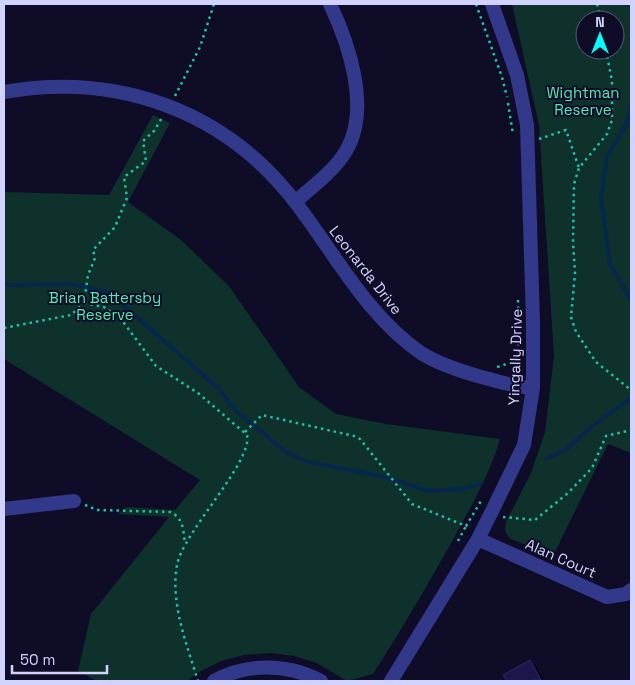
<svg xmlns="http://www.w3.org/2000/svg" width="635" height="685" font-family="'Space Grotesk',sans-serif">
  <defs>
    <filter id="shadow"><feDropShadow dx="4.5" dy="4.5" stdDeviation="0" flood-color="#0009"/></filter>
  </defs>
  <rect width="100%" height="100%" fill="#0e0c27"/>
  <path fill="#0f312c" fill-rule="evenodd" d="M512,4H631V453L608,444L553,556L511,539C505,534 504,530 506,522L531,473L545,432L554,356L539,125ZM585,20H615V50H585Z
    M153,115L170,123L128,202L181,240L229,286L299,387L336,414L386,424L500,439C490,473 472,505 455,536C429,583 402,629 373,674L347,681L317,663L294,656L271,653L244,655L221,661L199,672L187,681H97L78,671L91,614L169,517L118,514L127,507L175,510L200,480L4,359V192L109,195Z"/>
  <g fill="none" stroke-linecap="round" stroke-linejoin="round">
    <path stroke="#06274c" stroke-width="4" d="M631,108L627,123L607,157L601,198L610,264L631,300
      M4,285L71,284L108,292L218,388L236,411L286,452L308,462L385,477L428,491L461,489L481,484
      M546,459L567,449L591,427L631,398"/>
  </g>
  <path fill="#1b164a" stroke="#2d2678" filter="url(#shadow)" d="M530,660L541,680L507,681L503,675Z"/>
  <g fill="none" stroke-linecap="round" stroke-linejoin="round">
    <path stroke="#21c3a7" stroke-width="2.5" stroke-dasharray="2.5 4" stroke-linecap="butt" d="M476,4L502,77L507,97
      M597,4L601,20
      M606,50L612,81V120L607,134L579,168L574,184L573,242L575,273L571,317L576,332L596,362L631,390
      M175,96L200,47L214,4
      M508,103L513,134
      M539,139L566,130L579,168
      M518,300L519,334
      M84,303L104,307L121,319L156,366L198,393L247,435C253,462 183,532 177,565C170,603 187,645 198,681
      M4,328L71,315L84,303L88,275L95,258L93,250L115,227L127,198L124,177L146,161L143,141L154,131L163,116
      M497,367C511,364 517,357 519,342
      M245,432L262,415L354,436L360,439L412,504L466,526L481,501
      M85,505L97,510L170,512C184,518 183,530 185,544
      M503,517L535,520L568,493L592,468L606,436L631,430
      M458,541L466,526"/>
    <path stroke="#32398b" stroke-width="14" d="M4,92C117,72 225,110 296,203C335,254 367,316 421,353C440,365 463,372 485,378C501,382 516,387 533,388
      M295,202C313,186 334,171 346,151C371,109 349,44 330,4
      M4,509L74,501
      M478,539L607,597L626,594L631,590
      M214,681C247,663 287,663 321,681
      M391,681L478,539L495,505L524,445L533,388V322L527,125L517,75L492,4"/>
  </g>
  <g text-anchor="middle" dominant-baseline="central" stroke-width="4" stroke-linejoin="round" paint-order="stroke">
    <g font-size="15" fill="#50ecb3" stroke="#0e0c27">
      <text x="583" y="92">Wightman<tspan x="583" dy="17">Reserve</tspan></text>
      <text x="105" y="297">Brian Battersby<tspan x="105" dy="17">Reserve</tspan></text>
    </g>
    <g font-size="15" fill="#d2d2ff" stroke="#0e0c27">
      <text transform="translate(366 270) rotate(52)">Leonarda Drive</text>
      <text transform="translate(515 357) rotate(-88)">Yingally Drive</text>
      <text transform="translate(561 558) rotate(24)">Alan Court</text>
    </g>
  </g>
  <rect width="635" height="685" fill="none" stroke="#d2d2ff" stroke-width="10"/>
  <g transform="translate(600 35)"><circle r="24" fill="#0e0c27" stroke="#5c5b7d"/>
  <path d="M0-4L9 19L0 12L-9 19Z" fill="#00fdf9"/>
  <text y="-8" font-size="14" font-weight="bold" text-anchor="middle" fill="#d2d2ff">N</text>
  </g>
  <path d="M12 665v8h95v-8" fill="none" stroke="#d2d2ff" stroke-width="2.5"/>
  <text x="20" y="665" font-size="15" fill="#d2d2ff" stroke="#0e0c27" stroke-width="4" paint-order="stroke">50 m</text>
</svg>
